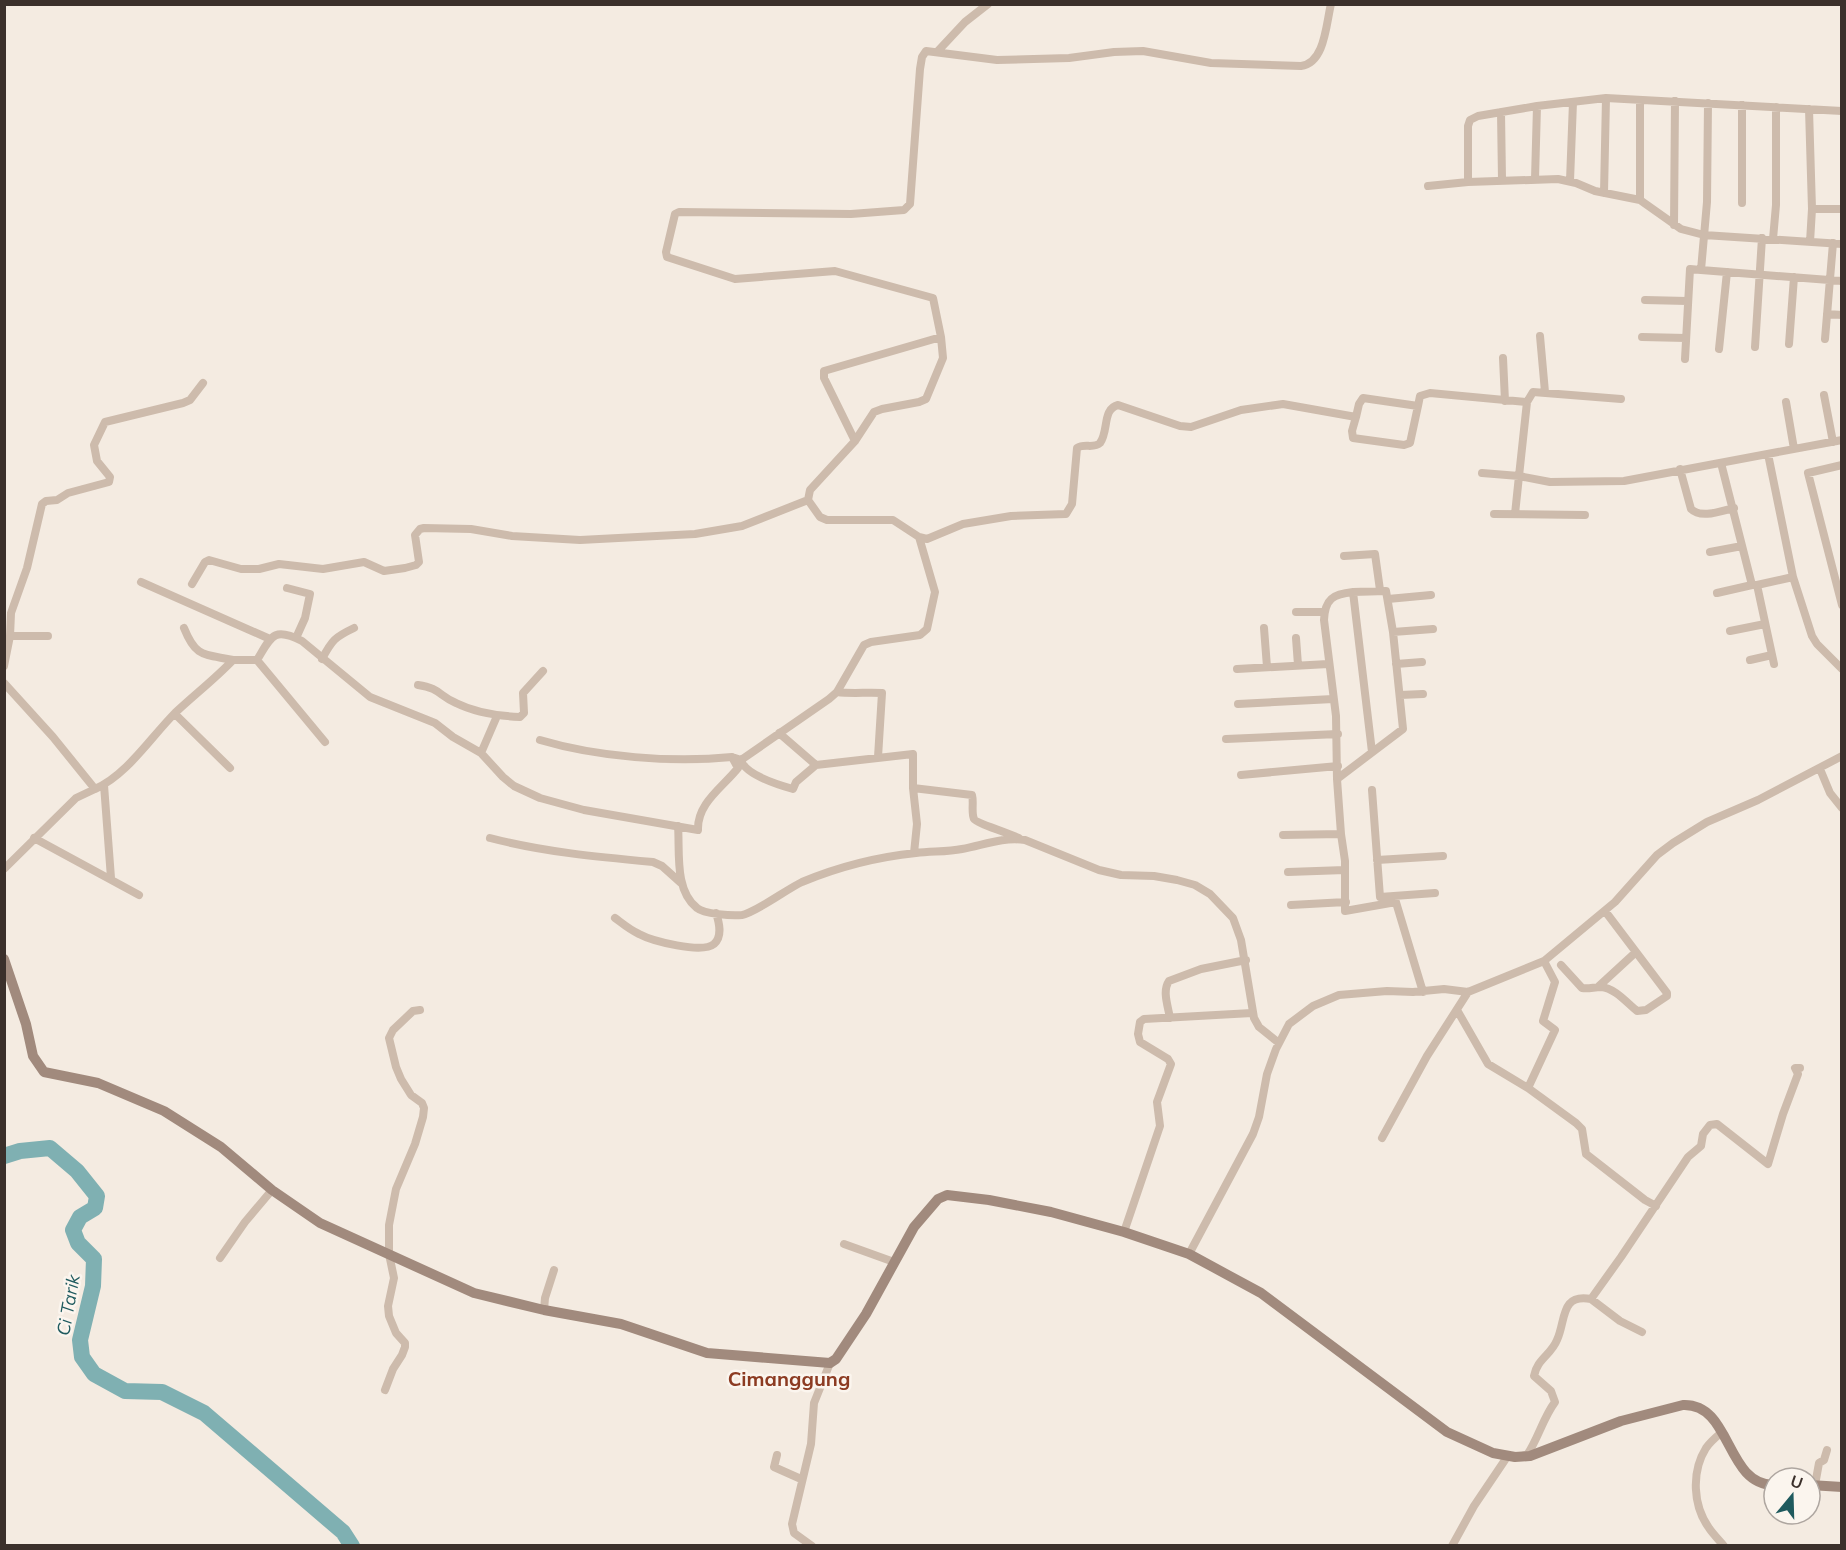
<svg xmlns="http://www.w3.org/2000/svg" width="1846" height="1550" font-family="Mulish,sans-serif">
  <rect width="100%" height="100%" fill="#f4ebe1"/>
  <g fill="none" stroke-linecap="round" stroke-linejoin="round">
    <path stroke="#7fb0b2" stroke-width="16" d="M4,1156L20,1151L50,1148L77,1171L97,1196L95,1208L80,1217L73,1230L78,1243L94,1259L93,1286L80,1340L82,1357L94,1374L125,1391L162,1392L204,1413L343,1532L352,1546"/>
    <path stroke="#cdbbac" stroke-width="8" d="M937,52L965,22L988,4
      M1809,109L1812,209L1810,242
      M1501,112L1502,180
      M1535,179L1537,106
      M1570,181L1573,102
      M1468,182V126L1470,120L1478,116L1537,106L1606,98L1842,111
      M1428,186L1468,182L1558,179L1576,183L1595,191L1640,200L1681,229L1704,235L1842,244
      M1604,193L1606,98
      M1640,200V100
      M1742,203V105
      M1812,209H1842
      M1674,225L1675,101
      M1773,239L1776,205V107
      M1701,270L1842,281
      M1645,300L1687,301
      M1827,314L1842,315
      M1540,336L1545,392
      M1642,337L1686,338
      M1825,339L1833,243
      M1789,344L1794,277
      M1755,347L1762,238
      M1719,349L1727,272
      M1503,358L1505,401
      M1685,359L1690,269L1701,270L1707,202L1708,103
      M1824,395L1833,442
      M1527,402L1533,392L1621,399
      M1786,402L1794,449
      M1356,417L1352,431L1353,438L1404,445L1410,443L1418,406
      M855,441L824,378V371L941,337L933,298L835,271L735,279L667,257L666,252L675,214L679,212L851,214L904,210L910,204L920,69L922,57L926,51L997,60L1069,58L1114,52L1143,51L1211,63L1301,66C1325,63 1326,24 1331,4
      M1721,463L1752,585H1757L1793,577L1768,454
      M1842,465L1808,473L1842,605
      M1680,469L1691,509C1701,519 1721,511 1734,508
      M1482,473L1519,476L1515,514
      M808,500L810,490L855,441L874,412L882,409L919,402L926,399L943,358L941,337
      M1494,514L1585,515
      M1710,552L1742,546
      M1344,556L1375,554L1380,590
      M1793,577L1812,636L1817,644L1842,669
      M141,582L270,639
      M192,584L205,562L209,560L241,569H259L279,564L323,569L364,562L384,571L405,568L416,565L419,562L415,535L420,529L424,528L471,529L512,536L580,540L695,534L742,526L808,500L820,517L827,520H893L919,537
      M1757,585L1774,664
      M287,588L310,594L305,618L296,638
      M1353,592L1386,591L1393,632L1433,629
      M1717,593L1752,585
      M1388,599L1431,595
      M1296,612H1324
      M184,628C196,658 204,654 233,660
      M1264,628L1267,667
      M1730,631L1765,624
      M10,636H48
      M1296,638L1298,665
      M322,659C332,640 335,637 354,628
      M257,660C271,637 273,626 302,641L370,697L435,723L453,737L481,753L503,777L514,786L540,798L584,810L698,830C697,803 723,787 738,768L732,757L741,760L829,699L837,692L864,645L871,642L920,635L927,629L935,592L919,537L927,539L963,524L1011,516L1066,514L1072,504L1077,448C1084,443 1094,449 1100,443C1109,431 1102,409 1118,405L1180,426L1191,427L1241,410L1283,404L1356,417L1359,404L1363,398L1418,406L1420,396L1430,393L1527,402L1519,476L1550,482L1624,481L1842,440
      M1750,660L1772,655
      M1396,664L1422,662
      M4,666L10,636L11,613L27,568L42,504L46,501L57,500L68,493L109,482L110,477L97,461L94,445L105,422L183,403L190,400L203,383
      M1237,669L1328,664
      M4,683L53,737L95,789C127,775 151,737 175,713C194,695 215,679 233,660H257L325,742
      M418,685C440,688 439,696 456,703C476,713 499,716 520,717L524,713L523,693L543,671
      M837,692C852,694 867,692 882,693L878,757
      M1400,695L1423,694
      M1238,704L1333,699
      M175,714L230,768
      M779,733L816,765
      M1226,739L1338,734
      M540,740C597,757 672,763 732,757
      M481,753L497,716
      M741,760C745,775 779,785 793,789L796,782L816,765L913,754V788L972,795C974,802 971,812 974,819C976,823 1011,834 1019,838
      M1820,769L1830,793L1842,808
      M1241,775L1338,766
      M1337,779L1336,716L1324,620C1325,599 1333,594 1353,592L1372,752
      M104,785L111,878
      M913,788L917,824L914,853
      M1372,790L1380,897L1435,893
      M678,826C680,851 674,890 697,908C704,914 732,916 742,915C755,913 787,889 802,882C838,867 877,857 916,853C931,851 947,852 962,849C984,845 1002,837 1025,840L1099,870L1121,875L1154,876L1177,880L1195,885L1210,894L1233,918L1241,940L1254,1018L1259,1027L1279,1043
      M1341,834L1345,861V911L1396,902
      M1283,835L1341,834L1337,779L1403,729L1393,632
      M34,838L139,895
      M490,838C544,852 598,857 653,862L662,866L681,883
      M1377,860L1443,856
      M4,869L76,798L95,789
      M1288,872L1345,870
      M1395,899L1423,992
      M1291,905L1346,902
      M615,918C623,924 630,930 639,934C652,941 702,954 714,944C723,936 719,922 716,913
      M1561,965L1582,988C1589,989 1594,987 1601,987C1615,988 1627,1003 1637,1011L1646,1010L1667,996V993L1605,911
      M1599,986L1636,952
      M1457,1010L1488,1064L1528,1088L1576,1123L1582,1129L1586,1154L1645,1200L1656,1206
      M1170,1018C1168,1006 1162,991 1169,981L1201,969L1246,960
      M1528,1088L1555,1030L1543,1021L1555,982L1544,961
      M1382,1138L1427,1056L1468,992
      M1124,1232L1160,1126L1157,1102L1171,1064L1168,1059L1140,1042L1138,1034L1140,1022L1144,1019L1252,1013
      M844,1244L894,1262
      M1189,1254L1253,1134L1259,1117L1267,1074L1276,1049L1289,1024L1313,1006L1339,995L1387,991L1413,992L1444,989L1468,992L1544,961L1615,902L1657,855L1673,843L1707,822L1758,800L1842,756
      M220,1258L245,1222L272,1190
      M1591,1299L1620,1321L1642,1332
      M544,1310L545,1298L554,1270
      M385,1390L393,1369L402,1355L405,1347V1343L396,1333L389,1316L388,1306L394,1278L389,1254V1225L396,1189L415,1144L423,1117L424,1108L422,1103L411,1095L401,1079L396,1067L389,1038L393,1030L413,1011L420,1010
      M1722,1432C1716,1437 1710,1442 1706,1448C1691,1472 1693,1506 1709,1528C1713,1534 1719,1540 1724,1546
      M777,1455L774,1467L801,1479
      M1522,1456L1527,1455C1538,1439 1543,1418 1555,1402L1551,1391L1534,1376C1537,1359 1551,1355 1557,1340C1566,1321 1560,1293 1591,1299L1621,1257L1688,1157L1701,1146L1703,1134L1710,1125L1717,1124L1768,1164L1783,1114L1798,1074L1795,1068H1800
      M1815,1485L1819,1463L1824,1460L1827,1450
      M812,1546L794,1533L792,1524L811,1444L814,1403L830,1363
      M1452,1546L1474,1506L1507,1457"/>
    <path stroke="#a18a7d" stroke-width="10" d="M4,959L26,1024L33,1056L44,1072L98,1083L164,1111L221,1147L272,1190L320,1223L474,1293L544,1310L621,1324L707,1353L830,1363L836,1359L866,1314L914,1227L938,1199L947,1195L989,1200L1051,1212L1124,1232L1189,1254L1261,1293L1447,1432L1493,1453L1515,1457L1530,1456L1621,1421L1683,1405C1732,1403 1725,1485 1774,1485
      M1810,1485L1842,1487"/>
  </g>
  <g text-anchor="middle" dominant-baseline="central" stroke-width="5" stroke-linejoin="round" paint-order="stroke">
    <g font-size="18" font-style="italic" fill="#1f5a5e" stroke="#fbf5ee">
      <text transform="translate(68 1305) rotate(-80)">Ci Tarik</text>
    </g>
    <g font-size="20" font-weight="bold" fill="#8c3b22" stroke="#fbf5ee">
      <text x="789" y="1378">Cimanggung</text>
    </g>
  </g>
  <rect width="1846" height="1550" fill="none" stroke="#3b302b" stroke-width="12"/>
  <g transform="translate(1792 1496) rotate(19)"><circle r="28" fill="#fbf5ee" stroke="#aea6a0" stroke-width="1.5"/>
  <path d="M0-4.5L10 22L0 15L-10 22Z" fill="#1f5a5e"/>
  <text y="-9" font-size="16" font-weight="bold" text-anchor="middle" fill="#3b302b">U</text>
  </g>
</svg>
